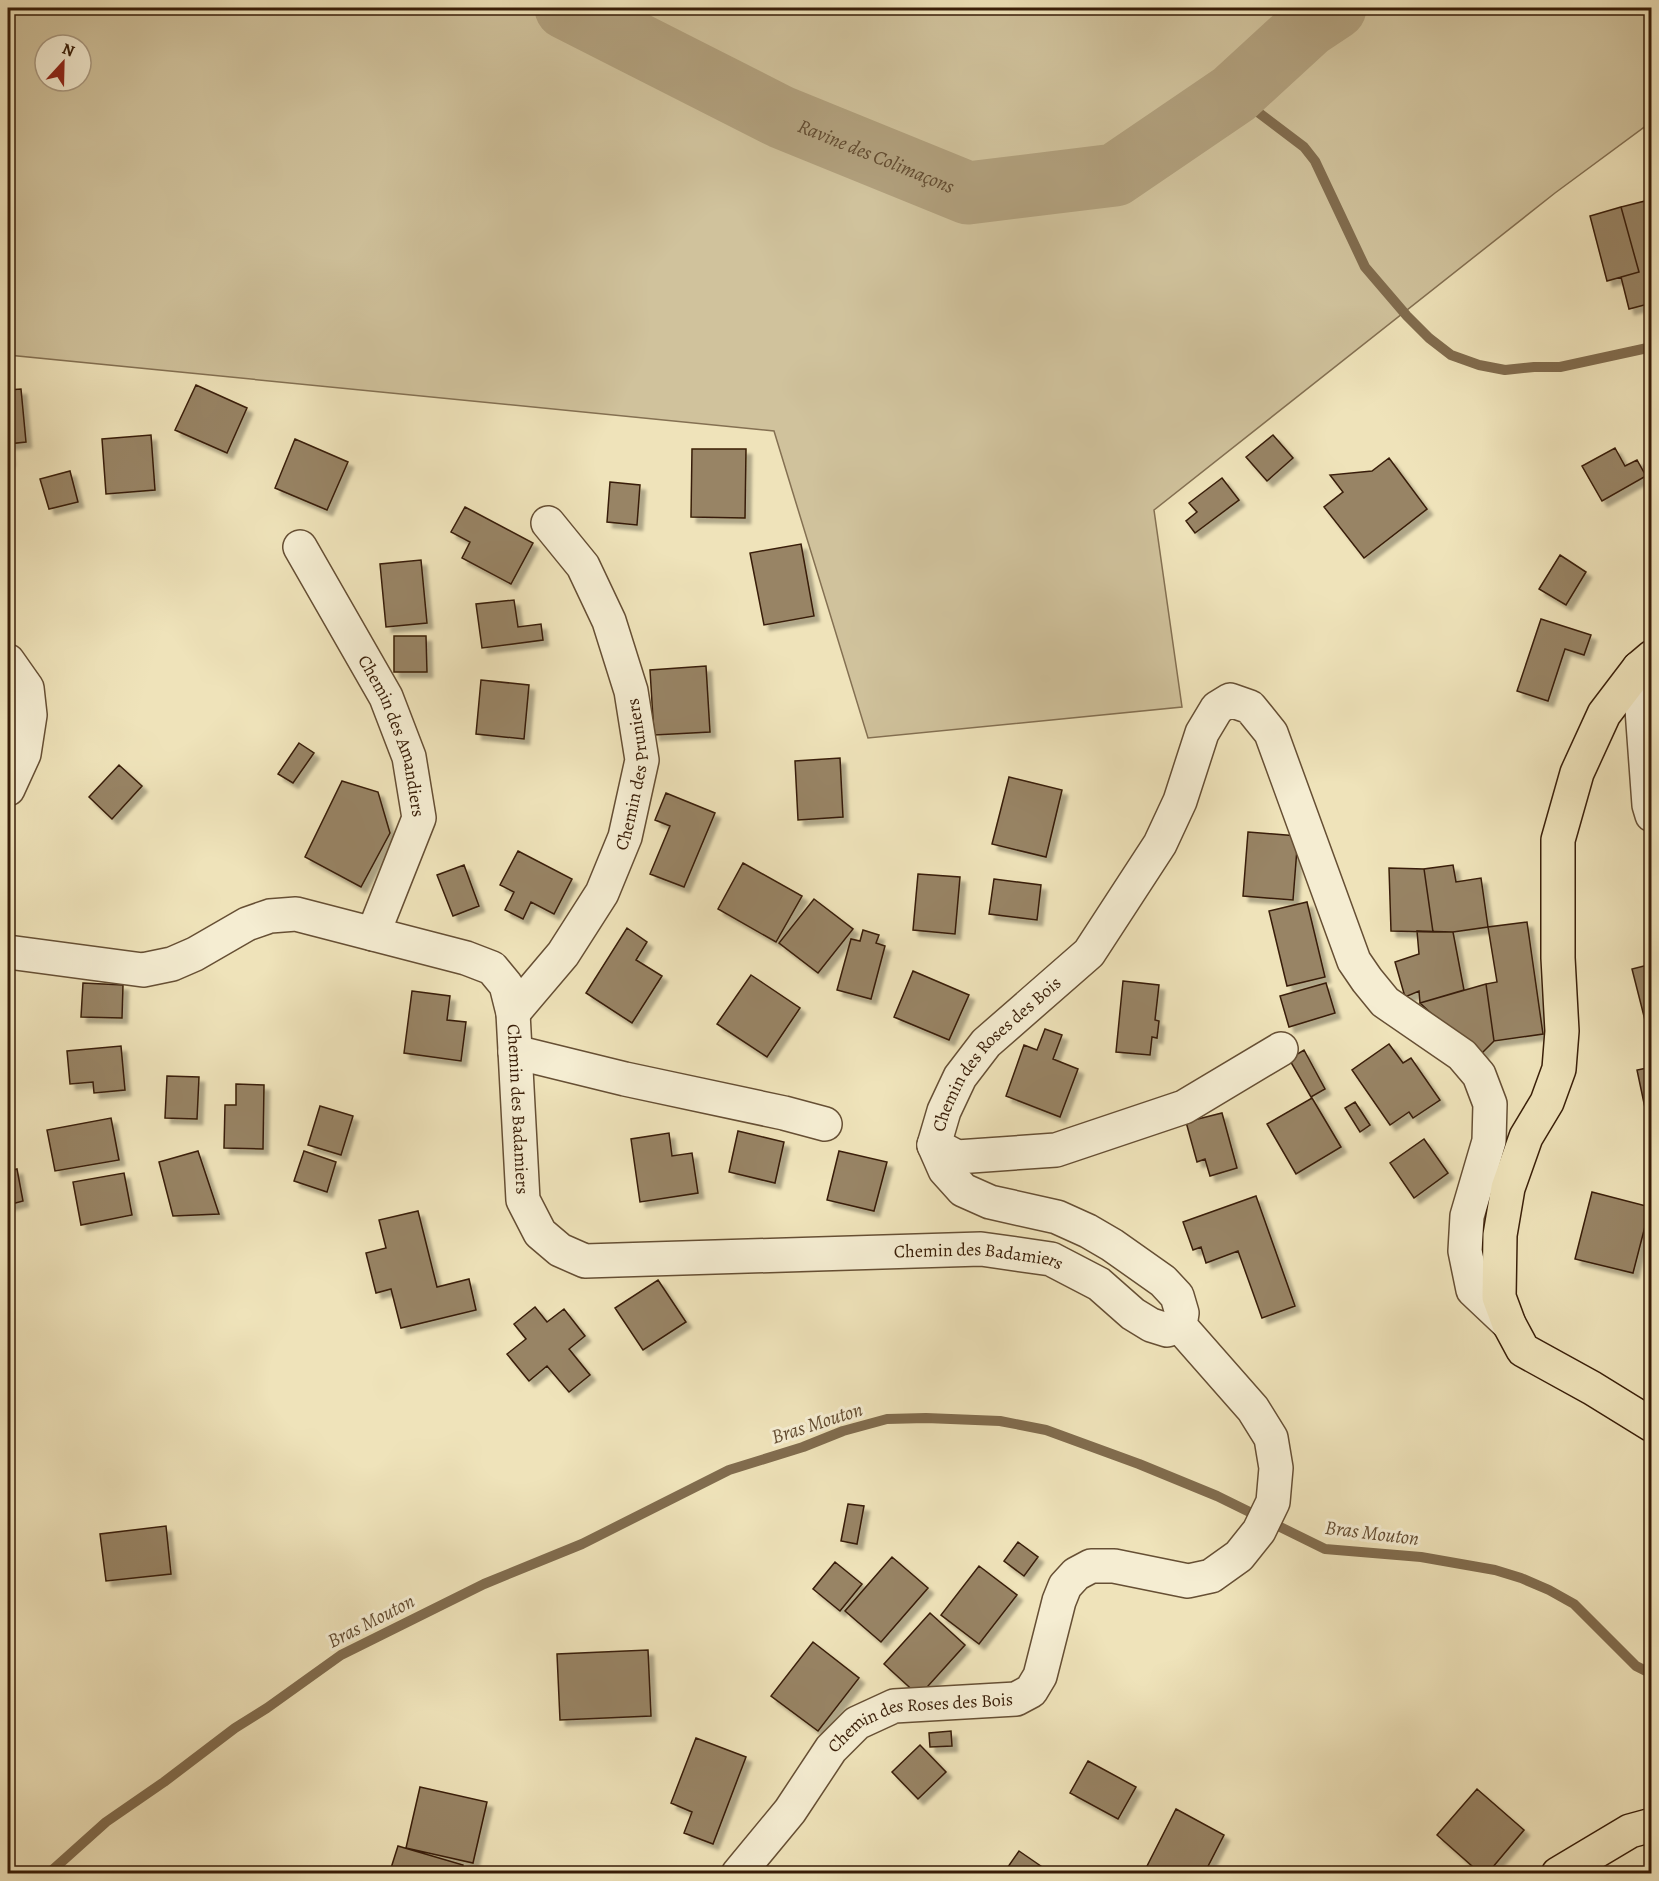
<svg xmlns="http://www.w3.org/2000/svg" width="1659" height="1881" font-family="Alegreya,serif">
  <defs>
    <filter id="shadow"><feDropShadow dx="5.5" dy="5.5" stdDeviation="1.5" flood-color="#0004"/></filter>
  </defs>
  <rect width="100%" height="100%" fill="#efe3ba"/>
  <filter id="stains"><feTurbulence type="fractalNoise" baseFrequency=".00333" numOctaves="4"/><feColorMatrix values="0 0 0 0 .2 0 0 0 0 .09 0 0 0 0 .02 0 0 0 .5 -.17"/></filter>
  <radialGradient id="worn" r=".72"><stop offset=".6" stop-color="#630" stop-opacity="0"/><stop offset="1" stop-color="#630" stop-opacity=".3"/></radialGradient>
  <path fill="#d0c29c" stroke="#847052" stroke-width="1.5" fill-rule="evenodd" d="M8,8H1651V122L1555,193L1154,510L1182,707L868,738L774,431L8,355ZM45,45H81V81H45Z"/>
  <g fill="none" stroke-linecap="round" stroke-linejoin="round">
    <path stroke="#816c4e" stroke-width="10" d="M1234,94L1304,147L1315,161L1365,267L1407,316L1429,338L1451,355L1479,365L1505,370L1534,367H1560L1652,347
      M48,1874L106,1822L164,1782L235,1728L267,1708L341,1655L484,1584L582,1544L729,1470L803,1447L843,1431L887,1419L926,1418L1000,1421L1046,1430L1139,1464L1217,1496L1325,1549L1421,1557L1495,1570L1521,1578L1549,1590L1574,1604L1636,1666L1652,1674"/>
    <path stroke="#b1a07d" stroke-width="63" id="s1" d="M566,8L781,117L968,193L1115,175L1234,94L1308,26L1335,8"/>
  </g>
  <path fill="#988465" stroke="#391e08" stroke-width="1.5" filter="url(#shadow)" d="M1649,200L1652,209V303L1629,309L1621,277L1639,272L1621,207Z
    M1621,207L1639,272L1607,281L1590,216Z
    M196,385L247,408L227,453L175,430Z
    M21,389L26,442L8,444L9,461H8V390Z
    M151,435L155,490L106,494L102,439Z
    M1273,435L1293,458L1267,481L1246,457Z
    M295,439L348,462L327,510L275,488Z
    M1615,448L1625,466L1637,460L1646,476L1602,501L1582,466Z
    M692,449H746L745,518L691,517Z
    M1389,458L1427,509L1364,558L1324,507L1343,492L1330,475L1372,471Z
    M70,471L78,502L49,509L40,479Z
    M1222,478L1239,500L1195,533L1186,521L1197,512L1189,503Z
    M610,482L640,485L637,525L607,522Z
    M465,507L533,543L511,584L462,558L470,542L451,532Z
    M801,544L814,616L764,625L750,553Z
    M1560,555L1586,572L1566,605L1539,589Z
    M421,560L427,623L386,627L380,564Z
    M514,600L518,627L541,624L543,640L482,648L476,604Z
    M1541,619L1591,635L1584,655L1565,649L1548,701L1517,691Z
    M394,636H426L427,672H394Z
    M706,666L710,732L654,735L650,670Z
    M481,680L529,685L524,739L476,734Z
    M299,743L314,753L293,783L278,774Z
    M840,758L843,817L798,820L795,761Z
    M119,765L142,786L112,819L89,797Z
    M1009,777L1062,790L1046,857L992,844Z
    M342,781L378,792L390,833L361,887L305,857Z
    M666,793L715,813L684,887L650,874L670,826L655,820Z
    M1248,832L1298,836L1293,900L1243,896Z
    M518,851L572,879L554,914L531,902L523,919L505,910L514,892L500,885Z
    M743,863L802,896L776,942L718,909Z
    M464,865L479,906L453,916L437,875Z
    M1453,865L1456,882L1481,878L1488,927L1453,932H1433L1424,869Z
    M1389,868L1424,869L1433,932L1391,931Z
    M918,874L960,877L955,934L913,930Z
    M994,879L1041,885L1037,920L989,914Z
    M814,899L853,929L818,973L779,943Z
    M1307,902L1325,977L1287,986L1269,911Z
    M1527,922L1543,1034L1494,1041L1486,984L1497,982L1488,927Z
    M627,928L647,942L636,960L662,976L632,1023L586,993Z
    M863,930L879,935L876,943L885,946L871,999L837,990L851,939L860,941Z
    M1417,931L1453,932L1464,990L1420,1003L1419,991L1405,997L1395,962L1419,954Z
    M1652,964V1040H1650L1632,969Z
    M913,971L969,995L949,1040L894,1017Z
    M751,975L800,1008L767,1057L717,1024Z
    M1123,981L1159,985L1155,1020L1159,1021L1157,1038L1152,1037L1150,1055L1116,1052Z
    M83,983L123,985L122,1018L81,1017Z
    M1326,983L1335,1013L1289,1027L1280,996Z
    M1486,984L1494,1041L1478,1057L1420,1003Z
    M412,991L450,996L447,1020L466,1022L461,1061L404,1053Z
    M1045,1029L1062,1035L1053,1059L1078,1069L1060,1117L1006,1096L1024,1045L1037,1050Z
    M1389,1044L1403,1063L1411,1058L1440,1100L1413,1118L1409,1112L1390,1125L1352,1070Z
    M121,1046L125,1090L94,1093L93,1082L70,1084L67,1051Z
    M1304,1050L1325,1089L1311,1097L1289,1059Z
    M1652,1067V1107L1645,1108L1637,1070Z
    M167,1076L199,1077L197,1119L165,1118Z
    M236,1084L264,1085L263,1149L224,1148L225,1105H236Z
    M1312,1098L1341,1147L1296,1174L1267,1124Z
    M1355,1102L1370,1125L1360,1132L1345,1108Z
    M320,1106L353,1116L341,1155L308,1145Z
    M1222,1113L1237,1168L1210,1176L1205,1159L1197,1162L1186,1122Z
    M111,1118L119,1160L55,1171L47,1130Z
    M738,1131L784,1142L775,1183L729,1172Z
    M669,1133L672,1156L692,1153L698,1193L640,1202L631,1139Z
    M1424,1139L1448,1173L1414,1198L1390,1163Z
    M198,1151L219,1214L173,1216L159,1162Z
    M304,1151L336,1162L327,1192L294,1181Z
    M839,1151L887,1162L874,1211L827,1200Z
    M17,1169L23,1201L8,1205V1171Z
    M124,1173L132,1215L81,1225L73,1182Z
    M1592,1192L1650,1207L1633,1273L1575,1259Z
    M1256,1196L1295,1306L1262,1318L1238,1251L1206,1263L1201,1247L1193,1250L1183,1222Z
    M418,1211L437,1287L469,1279L476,1310L401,1328L391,1289L376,1293L366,1253L386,1248L379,1220Z
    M658,1280L686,1322L643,1350L615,1308Z
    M535,1307L547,1322L564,1309L585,1336L569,1349L590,1375L569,1392L547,1366L529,1381L507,1354L526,1339L514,1324Z
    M848,1504L864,1506L857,1544L841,1541Z
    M166,1526L171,1574L106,1581L100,1534Z
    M1018,1542L1038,1557L1024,1576L1004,1561Z
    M892,1557L928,1588L881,1642L845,1611Z
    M835,1562L862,1584L840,1611L813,1589Z
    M979,1566L1017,1595L979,1644L941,1615Z
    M930,1613L965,1645L919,1696L884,1664Z
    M813,1642L859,1678L818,1731L771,1696Z
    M648,1650L651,1716L560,1720L557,1654Z
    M951,1731L952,1746L930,1747L929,1733Z
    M696,1738L746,1757L713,1844L684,1833L692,1812L671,1803Z
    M920,1745L946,1772L918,1799L892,1772Z
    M1088,1761L1136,1787L1118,1819L1070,1793Z
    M420,1787L487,1802L473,1863L406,1848Z
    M1477,1789L1524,1830L1487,1874H1481L1437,1835Z
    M1176,1809L1224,1835L1204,1874H1151L1145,1870Z
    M398,1846L463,1865L461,1874H409L391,1868Z
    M1019,1851L1051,1873L1050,1874H1003Z"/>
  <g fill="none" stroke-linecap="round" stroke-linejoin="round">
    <defs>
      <g id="minor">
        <path id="s2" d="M300,547L386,697L409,757L419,818L373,934"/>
        <path d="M8,661L27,688L30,715L24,754L8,789"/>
        <path d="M1639,668L1649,805L1652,815"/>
        <path id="s3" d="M8,952L143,970L172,964L195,954L247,924L270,916L296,914L466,958L492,968L506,985L513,1013L523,1200L540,1233L560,1250L585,1261L981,1249L1051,1259L1099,1284L1133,1314L1151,1325L1167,1330L1180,1326"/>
        <path id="s4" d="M513,1013L563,954L602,893L625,837L642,760L631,691L609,621L583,566L548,523"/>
        <path d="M515,1052L625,1079L784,1113L825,1124"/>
        <path d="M934,1145L957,1157L1056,1150L1184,1107L1281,1049"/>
        <path id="s5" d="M738,1874L790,1811L831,1749L857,1723L894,1706L1016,1699L1031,1691L1040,1676L1059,1601L1065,1586L1076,1574L1091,1566H1114L1188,1581L1211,1576L1239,1556L1259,1531L1273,1502L1276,1468L1271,1438L1253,1409L1180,1326L1182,1313L1177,1296L1163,1281L1112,1245L1088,1231L1057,1217L990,1202L963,1190L945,1170L934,1145L944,1111L960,1077L986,1043L1089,953L1160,844L1180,801L1202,733L1217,708L1230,700L1250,707L1271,733L1354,961L1367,980L1385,1002L1462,1055L1479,1075L1490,1104L1489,1141L1467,1216L1465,1251L1473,1290L1509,1324"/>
      </g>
      <path id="major" d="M1652,657L1639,668L1604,714L1577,773L1558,840V958L1562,1031L1559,1069L1547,1102L1526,1137L1508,1188L1500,1235L1499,1297L1509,1324L1523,1350L1592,1388L1652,1425
        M1558,1874L1630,1831L1652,1825"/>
    </defs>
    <use href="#minor" stroke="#664f34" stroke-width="36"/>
    <use href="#major" stroke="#391e08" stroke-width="36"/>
    <use href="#minor" stroke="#f5edd2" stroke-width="33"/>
    <use href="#major" stroke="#efe3ba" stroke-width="33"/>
  </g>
  <g text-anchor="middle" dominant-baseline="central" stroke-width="6" stroke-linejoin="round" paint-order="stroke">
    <g font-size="18" fill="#391e08" stroke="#f5edd2">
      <text stroke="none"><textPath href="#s2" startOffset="212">Chemin des Amandiers</textPath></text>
      <text stroke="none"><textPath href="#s4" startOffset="274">Chemin des Pruniers</textPath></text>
      <text stroke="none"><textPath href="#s5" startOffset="1388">Chemin des Roses des Bois</textPath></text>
      <text stroke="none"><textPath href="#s3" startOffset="652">Chemin des Badamiers</textPath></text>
      <text stroke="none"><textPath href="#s3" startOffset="1228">Chemin des Badamiers</textPath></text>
      <text stroke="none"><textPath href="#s5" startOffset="254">Chemin des Roses des Bois</textPath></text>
    </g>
    <g font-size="20" font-style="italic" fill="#634c31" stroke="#f5edd2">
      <text stroke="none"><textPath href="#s1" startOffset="344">Ravine des Colimaçons</textPath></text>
      <text transform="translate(817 1423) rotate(-18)">Bras Mouton</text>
      <text transform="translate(1372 1533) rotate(7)">Bras Mouton</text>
      <text transform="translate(371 1621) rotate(-27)">Bras Mouton</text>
    </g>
  </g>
  <rect width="1659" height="1881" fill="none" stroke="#efe3ba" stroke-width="30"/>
  <rect x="9" y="9" width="1641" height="1863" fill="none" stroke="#391e08" stroke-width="3"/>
  <rect x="15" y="15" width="1629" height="1851" fill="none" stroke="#391e08" stroke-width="1.5"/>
  <g transform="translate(63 63) rotate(22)"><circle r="28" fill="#f5edd2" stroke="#aa9a81" stroke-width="1.5"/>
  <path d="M0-4.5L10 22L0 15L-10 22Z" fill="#8f2418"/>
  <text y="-9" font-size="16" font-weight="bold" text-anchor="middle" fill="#391e08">N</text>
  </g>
  <rect width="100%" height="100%" filter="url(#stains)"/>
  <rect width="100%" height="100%" fill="url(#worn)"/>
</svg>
